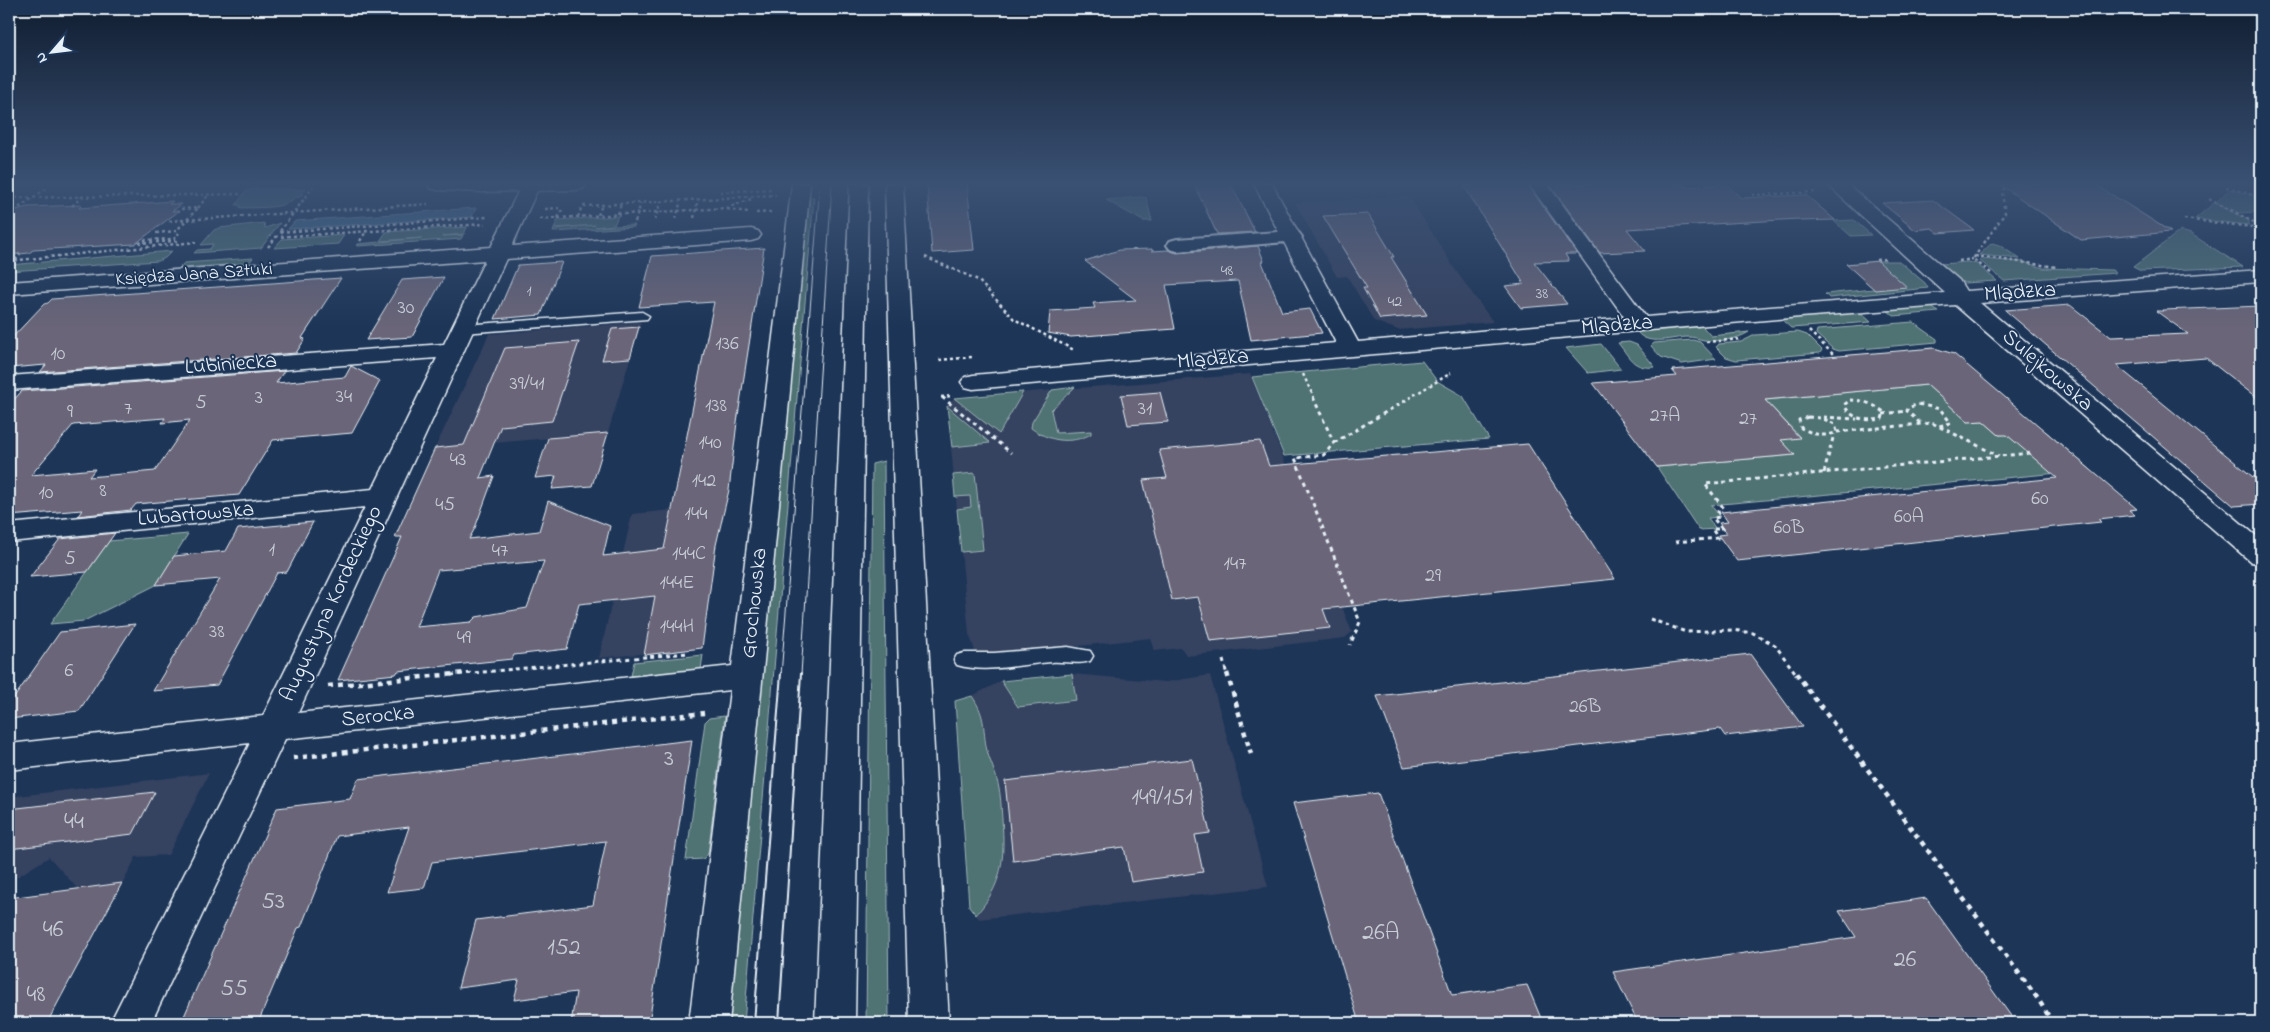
<svg xmlns="http://www.w3.org/2000/svg" width="2270" height="1032" font-family="'Indie Flower',sans-serif">
  <rect width="100%" height="100%" fill="#1d3557"/>
  <filter id="ink" filterUnits="userSpaceOnUse"><feTurbulence type="fractalNoise" baseFrequency=".02" numOctaves="2"/><feDisplacementMap in="SourceGraphic" scale="10" xChannelSelector="R" yChannelSelector="G"/><feConvolveMatrix kernelMatrix="1 2 1 2 8 2 1 2 1" color-interpolation-filters="sRGB"/></filter>
  <g filter="url(#ink)">
    <path fill="#344361" d="M1409,196L1454,268L1493,322L1398,330L1374,321L1347,276L1337,277L1295,203Z
      M641,322L608,433L435,448L489,334Z
      M1250,374L1352,632L1345,638L1187,656L1181,648L1154,651L1151,638L989,656L980,655L975,651L969,634L947,406L954,398Z
      M722,505L702,648L599,658L632,514Z
      M1072,674L1166,682L1210,675L1268,887L979,919L969,906L955,701L972,696L1001,681Z
      M209,773L168,855L136,857L123,883L77,888L49,857L9,882V797Z"/>
    <path fill="#4f7273" stroke="#9cb2b6" d="M255,189H306L300,197H295C285,210 257,207 241,208L239,205H236L246,191Z
      M2230,189L2261,198V207L2257,212L2239,213L2216,202Z
      M807,197H814L744,1023H729Z
      M1141,197L1146,198L1152,221H1143L1106,200Z
      M2214,203L2249,220V225L2195,219Z
      M618,216L614,225L595,227L634,225V227L553,232L554,229L595,225L554,228L558,220Z
      M1854,220L1871,235L1851,236L1834,221Z
      M264,223L265,228L280,223L261,248L194,253L197,250L210,249L213,244L201,245L214,230L219,228Z
      M467,227L464,234L443,236L463,235L461,239L357,246L358,244L422,238L380,241L386,232Z
      M2180,231L2191,234L2243,267L2141,271L2133,267Z
      M344,235L338,244L274,248L282,239Z
      M1992,243L1999,245L2020,259L1979,255Z
      M172,251L165,258L158,261L9,271V265Z
      M253,258L246,266L182,270L180,267L184,263Z
      M1980,259L2024,262L2043,268L2112,270L2116,273L2004,281L1979,260Z
      M1878,261H1899L1925,283L1928,288L1829,298L1825,294L1903,286Z
      M1967,262L1977,264L1997,281L1964,283L1941,264Z
      M1931,307L1939,312L1894,316L1887,310Z
      M1860,312L1871,322L1791,328L1781,319Z
      M1913,322L1937,339V342L1839,351L1833,349L1816,334L1817,330Z
      M1702,326L1711,336L1749,332C1736,340 1720,342 1704,340C1699,339 1694,337 1689,337C1672,337 1649,347 1637,332Z
      M1798,332L1807,335L1822,350L1820,353L1736,360L1726,357L1716,347L1719,344L1741,342L1755,335Z
      M1693,340L1700,342L1716,359L1682,364L1661,357L1651,346L1654,343Z
      M1629,342L1637,345L1655,367C1633,369 1631,359 1618,343Z
      M1601,344L1621,369L1588,373L1566,348Z
      M1422,361L1437,381L1463,396L1489,439L1284,456L1252,377Z
      M1927,385L1968,422L1983,421L1999,435L2045,431L2091,470L1711,505L1720,517L1708,518L1716,529L1699,530L1657,467L1794,455L1785,444H1781L1777,440L1800,437L1765,400Z
      M1075,387L1051,410L1056,433L1091,431V434C1071,445 1048,441 1031,428L1032,422L1052,390Z
      M1023,392L999,434L954,398Z
      M947,406L990,443L952,447Z
      M884,461L889,1023H866L872,464Z
      M975,473L983,550L961,552L957,509L971,507L970,496L955,497L953,475Z
      M188,534L156,585L84,621L50,624L109,541Z
      M703,655L701,669L631,676L634,662Z
      M1072,674L1076,700L1018,707L1001,681Z
      M972,696C987,718 982,728 987,751C990,762 996,773 998,784C1001,795 1001,807 1002,819C1005,859 1003,884 976,915L969,906L955,701Z
      M725,716L708,854L703,859L686,860L705,722L709,718Z"/>
    <path fill="#436d8b" stroke="#85a2b7" d="M476,208L472,217L288,229L295,221Z"/>
    <path fill="#6a6578" stroke="#e8f1f8" fill-rule="evenodd" d="M927,184H967L974,250L932,253Z
      M1194,184H1231L1255,232L1217,234Z
      M1500,184H1527L1577,254H1565L1569,261L1534,262L1567,304L1521,308L1505,286L1524,284L1464,186Z
      M1549,184H1683L1685,187L1726,184L1741,198L1806,195L1835,220L1801,221L1798,219L1627,229L1645,251L1600,253Z
      M1999,184H2095L2171,232L2081,240Z
      M1933,200L1974,230L1938,233L1932,228L1915,230L1882,203Z
      M173,201L169,204H182L172,211H179L135,244L33,250L29,253L9,255V212L27,207L82,205L79,208Z
      M1368,214L1394,257H1391L1427,315L1380,319L1363,288H1367L1323,216Z
      M1258,246L1264,261L1262,262L1282,312L1310,309L1322,333L1251,340L1238,281L1166,285L1175,329L1071,337L1048,333L1050,311L1095,308L1093,303L1136,300L1085,261L1119,250L1152,249V251L1168,250L1177,253Z
      M764,248L737,422L729,490L716,545L702,648L644,655L655,596L579,604L567,649L514,655L512,659L398,671L396,674L338,680L399,544L402,537H395L435,448L464,445L505,348L579,342L552,421L501,426L480,478L494,476L475,528L469,539L539,531L548,501L610,526L603,556L664,549L714,302L639,307L652,256ZM544,561L527,608L476,617L471,622L416,627L438,570Z
      M1878,261L1907,287L1875,290L1846,264Z
      M562,262L541,315L495,319L518,265Z
      M444,277L412,337L366,340L402,280Z
      M341,278L302,338L305,339L296,353L40,372L46,365L9,368V341L44,304L48,303L52,299Z
      M2070,305L2111,337L2188,334L2156,311H2164L2163,310L2261,306V401L2206,358L2116,365L2253,477L2261,476V504L2234,506L2005,310Z
      M639,327L630,358L602,360L612,329Z
      M1934,348L1954,354L2137,509L2129,510L2135,515L2098,519L2101,522L1737,561L1718,535L1727,534L1719,523L1728,522L1721,512L2057,478L2007,435H1999L1983,421L1968,422L1927,385L1765,400L1800,438L1781,440L1795,455L1657,467L1593,383L1677,376L1672,370Z
      M351,366L380,381L352,433L273,440L239,495L136,504L131,510L78,516L82,510L9,516V405L22,391L284,371L276,383L345,377ZM165,418L162,423L190,420L155,471L89,477L95,469L31,475L73,425Z
      M1160,392L1168,422L1128,425L1121,395Z
      M608,433L592,486L552,489L556,476L535,478L548,438Z
      M1260,441L1269,466L1528,444L1615,579L1323,609L1330,628L1210,641L1198,597L1172,600L1143,480L1167,478L1159,450Z
      M313,522L287,572L277,573L217,685L153,691L220,579L156,585L174,556L226,551L238,529Z
      M115,533L87,572L30,577L60,539Z
      M135,624L79,711L9,719V705L60,632Z
      M1750,654L1803,727L1725,736L1720,729L1404,767L1377,696Z
      M692,740L649,1023H571L576,992L514,1000L519,980L458,988L476,920L593,905L606,841L432,862L424,888L387,892L409,827L337,836L301,927L298,928L258,1023H181L277,808L350,799L358,779Z
      M1192,759L1210,833L1195,835L1203,872L1131,882L1124,847L1013,861L1005,781Z
      M155,792L133,834L9,849V809Z
      M1378,793L1452,995L1527,985L1543,1023H1359L1293,803Z
      M122,883L47,1023H9V898Z
      M1926,898L2016,1023H1638L1613,972L1856,937L1839,911Z"/>
    <g fill="none" stroke-linecap="round" stroke-linejoin="round">
      <defs>
        <path id="service" d="M642,312L649,316L647,319L463,333L456,329L463,325Z
          M1068,647L1090,651L1093,656L1090,661C1078,665 1064,661 1051,662C1021,664 987,674 957,665L954,660L957,655L964,653H994Z"/>
        <path id="pedestrian" d="M1292,231L1299,233L1302,237L1299,241L1177,251L1170,249L1167,245L1170,241L1177,239Z"/>
        <path id="minor" d="M522,184H540L512,246L751,229L758,231L761,235L758,239L751,241L506,259L298,713L732,666L792,184H810L729,1023H689L730,690L285,739L151,1023H110L250,743L9,770V744L263,716L365,507L9,542V524L373,489L437,358L9,390V376L444,344L485,260L9,294V282L491,247Z
          M1254,184H1272L1358,342L1625,318L1529,184H1547L1646,317L1945,293L1827,184H1847L1959,280L1966,291L2261,270V282L1980,303L2261,540V564L2251,562L1955,305L1800,317L973,389L965,387L961,382L965,377L973,375L1336,343Z"/>
        <path id="tertiary" d="M428,184H586L584,188L577,190L482,192L437,190L430,188Z"/>
        <path id="secondary" d="M850,184H868L855,1023H815Z
          M885,184H903L949,1023H909Z"/>
      </defs>
      <use href="#service" stroke="#e8f1f8" stroke-width="3"/>
      <use href="#pedestrian" stroke="#e8f1f8" stroke-width="4"/>
      <use href="#minor" stroke="#e8f1f8" stroke-width="3"/>
      <use href="#tertiary" stroke="#e8f1f8" stroke-width="3"/>
      <use href="#secondary" stroke="#e8f1f8" stroke-width="3"/>
      <path stroke="#e8f1f8" stroke-width="2.5" stroke-dasharray="3 3" stroke-linecap="butt" d="M2226,187L2261,197
        M720,192L771,189
        M1752,195L1817,192
        M9,198L240,194
        M2209,199L2261,226
        M72,206L83,196
        M583,206L776,195
        M198,208L209,194
        M545,209L559,208
        M727,209L748,212
        M14,211L47,188
        M756,213L773,212
        M618,214L621,204
        M598,215L602,205
        M578,217L582,206
        M558,218L563,208
        M694,218L698,199
        M540,219L726,208L754,198
        M676,219L681,200
        M2184,219L2261,228
        M655,220L661,201
        M169,221L428,204
        M635,222L641,203
        M280,231L313,187
        M280,232L488,217
        M156,233L176,231L198,208L179,209
        M275,237L485,224
        M177,241L140,243L143,240L174,239L179,233
        M360,241L367,230
        M268,247L277,236
        M1975,256L2057,267
        M925,257L978,280L1014,319L1074,350
        M15,260L20,254
        M1876,260L1886,259
        M9,261L196,242
        M1959,261L1973,259
        M1991,273L1973,259L2005,213L2002,192L2007,184
        M1809,331L1835,356
        M1706,342L1742,339
        M939,360L973,357
        M1303,374L1314,398
        M941,397L953,396
        M1409,398L1451,373"/>
      <path stroke="#e8f1f8" stroke-width="3" stroke-dasharray="4 4" stroke-linecap="butt" d="M942,397L1011,453
        M1313,397L1334,443L1324,455L1295,458L1360,622L1350,645
        M1850,400C1863,400 1873,404 1884,412L1882,419C1866,421 1852,420 1844,405Z
        M1883,414L1907,411
        M1808,417L1821,418L1835,424L1837,432C1824,438 1813,434 1801,428L1799,420Z
        M1823,417L1857,419
        M1920,423L1907,411L1908,408L1918,404L1940,409L1951,423L1939,426
        M1837,432L1932,423L1999,456
        M1334,443L1411,397
        M1824,473L1834,434
        M1675,542L1718,538L1712,529H1722L1713,518L1720,517L1718,511L1722,506L1705,484L2031,453
        M1650,619L1686,632L1732,630L1753,633L1775,645L1797,675
        M1223,660L1227,675
        M451,675L688,653"/>
      <path stroke="#e8f1f8" stroke-width="4.5" stroke-dasharray="5 5" stroke-linecap="butt" d="M1227,673L1251,754
        M1796,673L2038,999L2053,1023
        M328,686L465,673
        M293,758L704,713"/>
      <use href="#service" fill="#1d3557" fill-rule="evenodd"/>
      <use href="#pedestrian" fill="#1d3557" fill-rule="evenodd"/>
      <use href="#minor" fill="#1d3557" fill-rule="evenodd"/>
      <use href="#tertiary" fill="#1d3557" fill-rule="evenodd"/>
      <use href="#secondary" fill="#1d3557" fill-rule="evenodd"/>
      <path stroke="#e8f1f8" stroke-width="1" d="M781,675L820,184
        M801,675L832,184"/>
      <path stroke="#e8f1f8" stroke-width="2" d="M754,1023L781,673
        M779,1023L801,673"/>
    </g>
  </g>
  <linearGradient id="sky" x2="0" y2="1"><stop stop-color="#101d30"/><stop offset="0.56" stop-color="#3a5174"/><stop offset="1" stop-color="#3a5174" stop-opacity="0"/></linearGradient>
  <rect width="2270" height="328" fill="url(#sky)"/>
  <g text-anchor="middle" dominant-baseline="central" stroke-width="4" stroke-linejoin="round" paint-order="stroke">
    <g font-size="16" fill="#c8ced8">
      <text x="1227" y="271">48</text>
      <text x="529" y="291">1</text>
      <text x="1542" y="294">38</text>
      <text x="1395" y="302">42</text>
    </g>
    <g font-size="19" fill="#e8f1f8" stroke="#1d3557">
      <text transform="translate(194 275) rotate(-4)">Księdza Jana Sztuki</text>
    </g>
    <g font-size="20" fill="#c8ced8">
      <text x="406" y="308">30</text>
      <text x="727" y="344">136</text>
      <text x="58" y="354">10</text>
      <text x="527" y="384">39/41</text>
      <text x="344" y="397">34</text>
      <text x="259" y="398">3</text>
      <text x="201" y="403">5</text>
      <text x="716" y="406">138</text>
      <text x="128" y="409">7</text>
      <text x="1145" y="409">31</text>
      <text x="70" y="412">9</text>
      <text x="1665" y="416">27A</text>
      <text x="1748" y="419">27</text>
      <text x="710" y="443">140</text>
      <text x="458" y="460">43</text>
      <text x="704" y="481">142</text>
      <text x="103" y="491">8</text>
      <text x="46" y="493">10</text>
      <text x="2040" y="499">60</text>
      <text x="445" y="505">45</text>
      <text x="696" y="514">144</text>
      <text x="1909" y="517">60A</text>
      <text x="1789" y="528">60B</text>
      <text x="272" y="550">1</text>
      <text x="500" y="551">47</text>
      <text x="689" y="554">144C</text>
      <text x="70" y="559">5</text>
      <text x="1235" y="564">147</text>
      <text x="1433" y="576">29</text>
      <text x="677" y="583">144E</text>
      <text x="677" y="627">144H</text>
      <text x="217" y="632">38</text>
      <text x="464" y="638">49</text>
      <text x="69" y="671">6</text>
      <text x="1585" y="707">26B</text>
    </g>
    <g font-size="22" fill="#e8f1f8" stroke="#1d3557">
      <text transform="translate(2020 293) rotate(-4)">Mlądzka</text>
      <text transform="translate(1617 326) rotate(-5)">Mlądzka</text>
      <text transform="translate(1213 360) rotate(-5)">Mlądzka</text>
      <text transform="translate(231 365) rotate(-4)">Lubiniecka</text>
      <text transform="translate(2047 371) rotate(41)">Sulejkowska</text>
      <text transform="translate(196 515) rotate(-5)">Lubartowska</text>
      <text transform="translate(755 603) rotate(-84)">Grochowska</text>
      <text transform="translate(332 604) rotate(-65)">Augustyna Kordeckiego</text>
      <text transform="translate(378 717) rotate(-6)">Serocka</text>
    </g>
    <g font-size="24" fill="#c8ced8">
      <text x="669" y="759">3</text>
      <text x="1162" y="798">149/151</text>
      <text x="74" y="822">44</text>
      <text x="273" y="902">53</text>
      <text x="53" y="930">46</text>
      <text x="1381" y="933">26A</text>
      <text x="564" y="948">152</text>
      <text x="1905" y="960">26</text>
      <text x="234" y="989">55</text>
      <text x="36" y="995">48</text>
    </g>
  </g>
  <rect width="2270" height="1032" fill="none" stroke="#1d3557" stroke-width="30"/>
  <rect x="15" y="15" width="2240" height="1002" fill="none" stroke="#e8f1f8" stroke-width="2" filter="url(#ink)"/>
  <g transform="translate(52 52) rotate(242)" stroke="#1d3557" stroke-width="4" paint-order="stroke">
  <path d="M0-4L9 19L0 12L-9 19Z" fill="#e8f1f8"/>
  <text y="-8" font-size="14" font-weight="bold" text-anchor="middle" fill="#e8f1f8">N</text>
  </g>
</svg>
